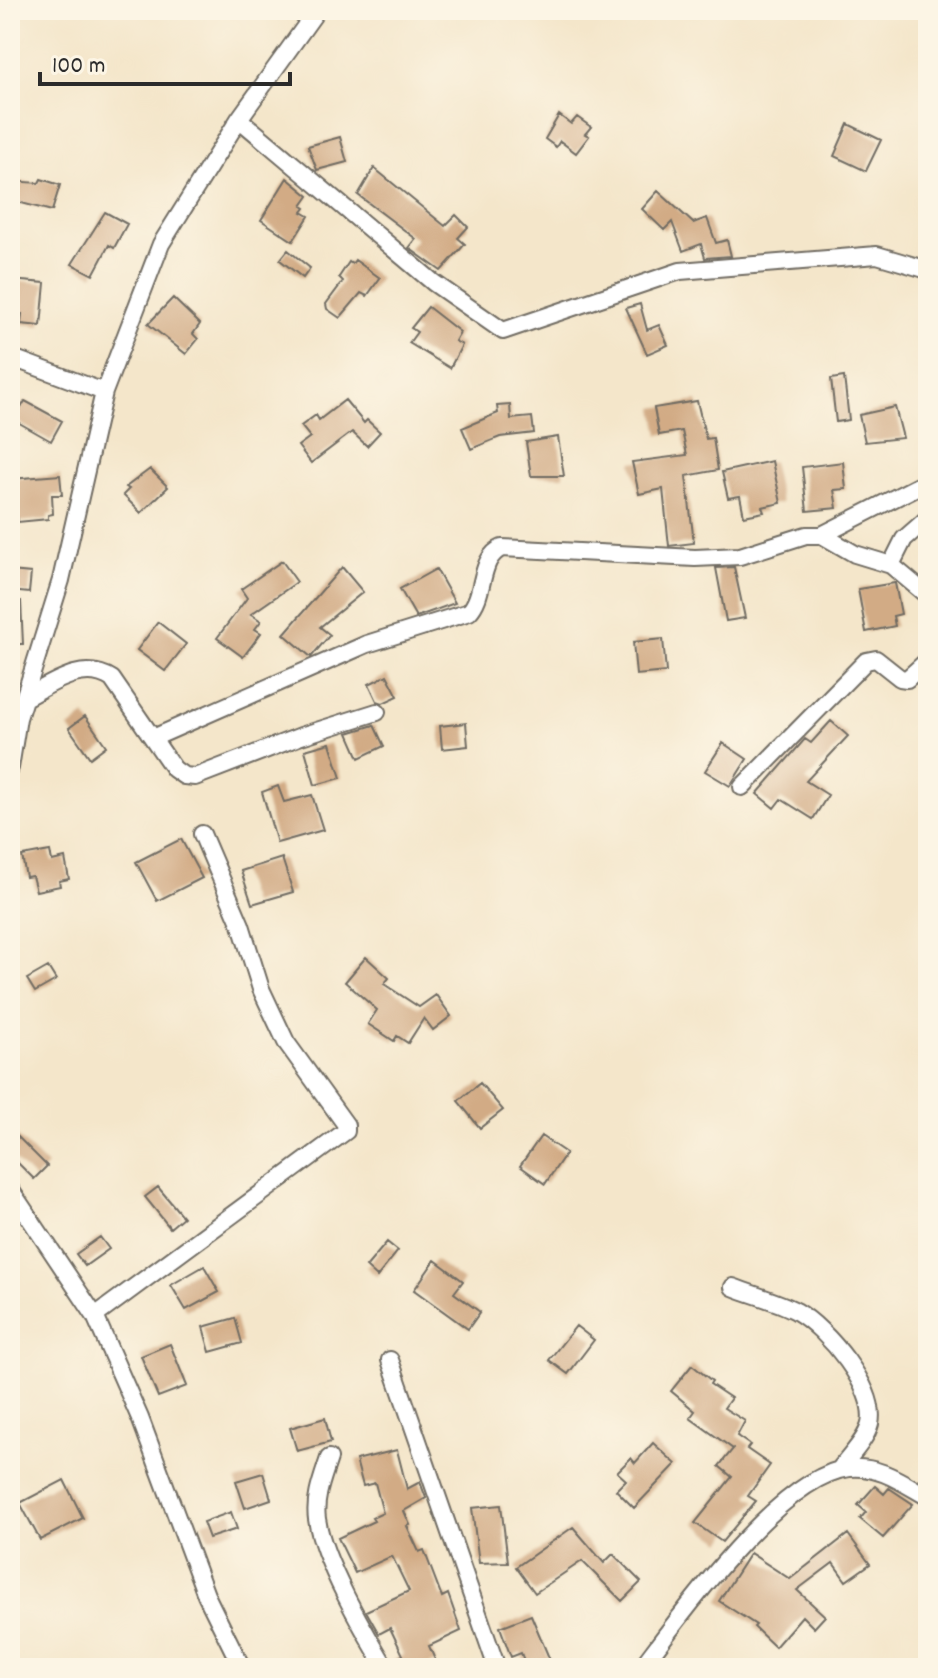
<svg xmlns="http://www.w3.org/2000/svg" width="938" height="1678" font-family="Dekko,sans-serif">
  <rect width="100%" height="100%" fill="#fcf5e5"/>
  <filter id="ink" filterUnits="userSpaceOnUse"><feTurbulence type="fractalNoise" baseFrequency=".0125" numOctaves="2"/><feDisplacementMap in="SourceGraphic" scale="16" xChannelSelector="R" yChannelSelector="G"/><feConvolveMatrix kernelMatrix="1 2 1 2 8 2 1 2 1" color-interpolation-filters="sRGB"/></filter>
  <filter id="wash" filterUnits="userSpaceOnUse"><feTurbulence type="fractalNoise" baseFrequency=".006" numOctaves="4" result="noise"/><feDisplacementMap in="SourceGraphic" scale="32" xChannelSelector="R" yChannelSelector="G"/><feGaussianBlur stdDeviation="1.8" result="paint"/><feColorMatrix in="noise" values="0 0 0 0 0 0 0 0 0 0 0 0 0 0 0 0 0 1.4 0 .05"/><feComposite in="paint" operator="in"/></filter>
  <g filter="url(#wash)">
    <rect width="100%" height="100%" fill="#f4e6ca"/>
    <g id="blocks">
      <path fill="#d2ab85" d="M559,115L571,124L577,117L591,127L585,134L589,136L576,153L560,141L556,147L545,139Z
        M848,124L881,140L866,171L834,156Z
        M340,137L347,162L317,170L308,146Z
        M374,168L445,226L456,215L468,227L458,238L465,244L441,271L409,248L416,239L358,195Z
        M287,178L309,196L302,206L305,208L302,212L309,216L293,241L261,220Z
        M41,179L60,185L52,211L10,200V181L39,183Z
        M658,191L693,223L707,218L716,243L727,240L731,256L705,258L701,244L683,251L672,222L664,230L642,209Z
        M105,212L127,224L114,248L109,245L93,275L72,264Z
        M288,250L310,268L303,278L280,260Z
        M355,260L380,278L367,296L361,293L340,318L327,309L326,304L343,281L339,277L349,262L352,264Z
        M10,280L45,283L41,326L21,324L22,314L10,313Z
        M173,298L200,324L193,334L198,339L186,354L148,324Z
        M640,304L647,330L659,325L668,345L647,354L626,308Z
        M428,307L460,332L455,341L462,345L450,368L409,343L417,332L411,328Z
        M844,377L849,420L836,422L831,379Z
        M345,400L364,423L367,420L380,432L367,446L352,432L311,463L298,446L310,437L301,426L316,415L319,420Z
        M25,401L62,421L51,441L14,420Z
        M697,401L706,439L713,438L718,470L686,476L694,543L669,546L663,489L639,494L632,462L687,455L682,431L659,435L654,408Z
        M510,405L511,419L532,417L534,433L500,437L471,449L462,428L498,413L497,406Z
        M895,407L903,438L865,442L859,415Z
        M558,437L564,476H531L526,442Z
        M772,461L781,503L762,507L764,512L744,516L740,496L728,498L722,472Z
        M843,462L846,489L834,490L837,508L807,511L802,467Z
        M150,469L168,487L141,513L123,495L129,489L126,487Z
        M60,475L62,495H52L53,514L48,515V519L18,522L11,479Z
        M282,561L297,582L251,614L261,621L255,629L261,633L243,657L217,638L247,598L241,589Z
        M342,567L363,592L320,627L330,635L311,657L284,634Z
        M734,567L745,618L726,621L716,568Z
        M436,569L455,603L416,617L400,589Z
        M10,571L31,573L29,593L10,591Z
        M895,583L901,614L893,616L895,626L866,632L858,589Z
        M21,601L23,644H10V602Z
        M158,622L186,644L165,671L137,650Z
        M663,639L666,672L636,675L633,642Z
        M387,675L398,696L383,703L377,701L369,684Z
        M85,716L106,746L90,758L69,728Z
        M831,721L848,736L806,781L828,795L813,819L781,799L774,808L757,794L805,739L811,743Z
        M466,723L468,746L442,749L440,726Z
        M374,725L384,746L359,758L348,733Z
        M330,743L341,778L315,785L305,750Z
        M723,743L747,759L730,786L705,771Z
        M278,786L284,802L312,795L323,830L277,843L262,792Z
        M181,839L202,878L157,901L136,862Z
        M50,851L52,861L65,858L69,879L59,881L60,886L36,891L32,876L26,877L22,856Z
        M282,858L293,892L252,904L241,871Z
        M366,957L389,978L384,984L419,1007L436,995L451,1016L433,1030L424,1018L408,1043L397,1036L394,1041L368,1024L377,1010L345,982Z
        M48,967L56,980L35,992L27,979Z
        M480,1083L503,1110L480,1128L458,1101Z
        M10,1129L47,1166L34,1179L10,1155Z
        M541,1136L566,1153L545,1184L520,1166Z
        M158,1187L183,1217L170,1228L145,1197Z
        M100,1237L109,1249L85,1266L76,1254Z
        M387,1242L398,1251L377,1277L366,1267Z
        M435,1260L463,1281L454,1293L480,1312L468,1329L414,1290Z
        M204,1266L219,1292L186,1310L171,1285Z
        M235,1318L242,1343L210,1352L203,1327Z
        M576,1326L594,1340L568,1374L549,1360Z
        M170,1344L187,1386L158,1397L141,1356Z
        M692,1365L712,1381L710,1384L731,1398L724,1408L745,1421L737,1436L750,1445L747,1449L770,1465L748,1496L756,1501L722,1542L695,1523L732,1477L719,1466L733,1449L690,1418L695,1411L671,1391Z
        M325,1418L331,1442L297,1451L290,1428Z
        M653,1443L676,1464L634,1508L616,1490L626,1480L617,1472L631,1458L635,1463Z
        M397,1450L407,1489L420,1482L426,1498L404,1511L410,1525L407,1526L419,1552L424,1550L442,1597L448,1594L461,1631L429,1646L436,1662L422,1668H397L394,1660L403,1655L390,1628L379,1634L366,1611L409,1591L392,1556L355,1573L338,1538L374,1521L372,1518L383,1513L375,1483L363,1486L356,1460Z
        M263,1473L271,1499L245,1508L236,1481Z
        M64,1480L83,1518L40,1540L20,1503Z
        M875,1486L884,1494L889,1488L913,1504L883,1538L860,1519L866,1512L858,1505Z
        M501,1505L508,1562L479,1563L472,1508Z
        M231,1512L237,1529L209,1538L203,1522Z
        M573,1527L604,1563L613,1554L641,1582L622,1601L582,1561L535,1593L516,1567Z
        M848,1534L870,1564L846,1581L833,1563L797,1590L825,1616L814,1628L802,1616L775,1647L754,1627L756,1625L719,1601L750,1553L790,1579Z
        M531,1615L552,1665L544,1668H527L521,1653L511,1657L500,1627Z"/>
    </g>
  </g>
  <g filter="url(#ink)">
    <use href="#blocks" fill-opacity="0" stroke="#716c63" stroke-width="2"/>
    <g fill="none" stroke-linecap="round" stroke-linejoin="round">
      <defs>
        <path id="minor" d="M239,119L434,283L503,331L680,271L877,255L928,270
          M10,357L104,392
          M822,535L928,481
          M891,565L904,539L928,518
          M23,699C52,684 82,660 112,679L174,769L184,776L195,777L301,736L377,712
          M153,738L367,644L469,612C486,595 478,558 502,548L695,558L740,556L806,535H822L855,554L891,565L928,596
          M10,768L18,718L61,580L104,392L161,244L239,119L317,10
          M742,787L866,661L876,659L900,678L907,679L928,660
          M10,1189L95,1316L140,1418L206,1595L242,1668
          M733,1287C753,1295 777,1301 796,1311C826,1328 878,1389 870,1424C866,1440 849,1457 839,1470
          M95,1316L346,1131V1125L286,1042L261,989L241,925L202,834
          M390,1360L497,1668
          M329,1458C323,1477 314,1498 317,1519C323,1561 364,1631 386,1668
          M641,1668C682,1614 780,1476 849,1468C879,1465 903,1483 928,1497"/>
      </defs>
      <use href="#minor" stroke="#716c63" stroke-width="20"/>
      <use href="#minor" stroke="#fff" stroke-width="16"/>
    </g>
  </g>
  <rect width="938" height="1678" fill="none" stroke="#fcf5e5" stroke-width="40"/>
  <path d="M40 72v12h250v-12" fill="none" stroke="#2b2b2b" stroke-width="4"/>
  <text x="52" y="72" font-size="24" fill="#2b2b2b" stroke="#fcf5e5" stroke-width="6" paint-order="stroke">100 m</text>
</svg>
